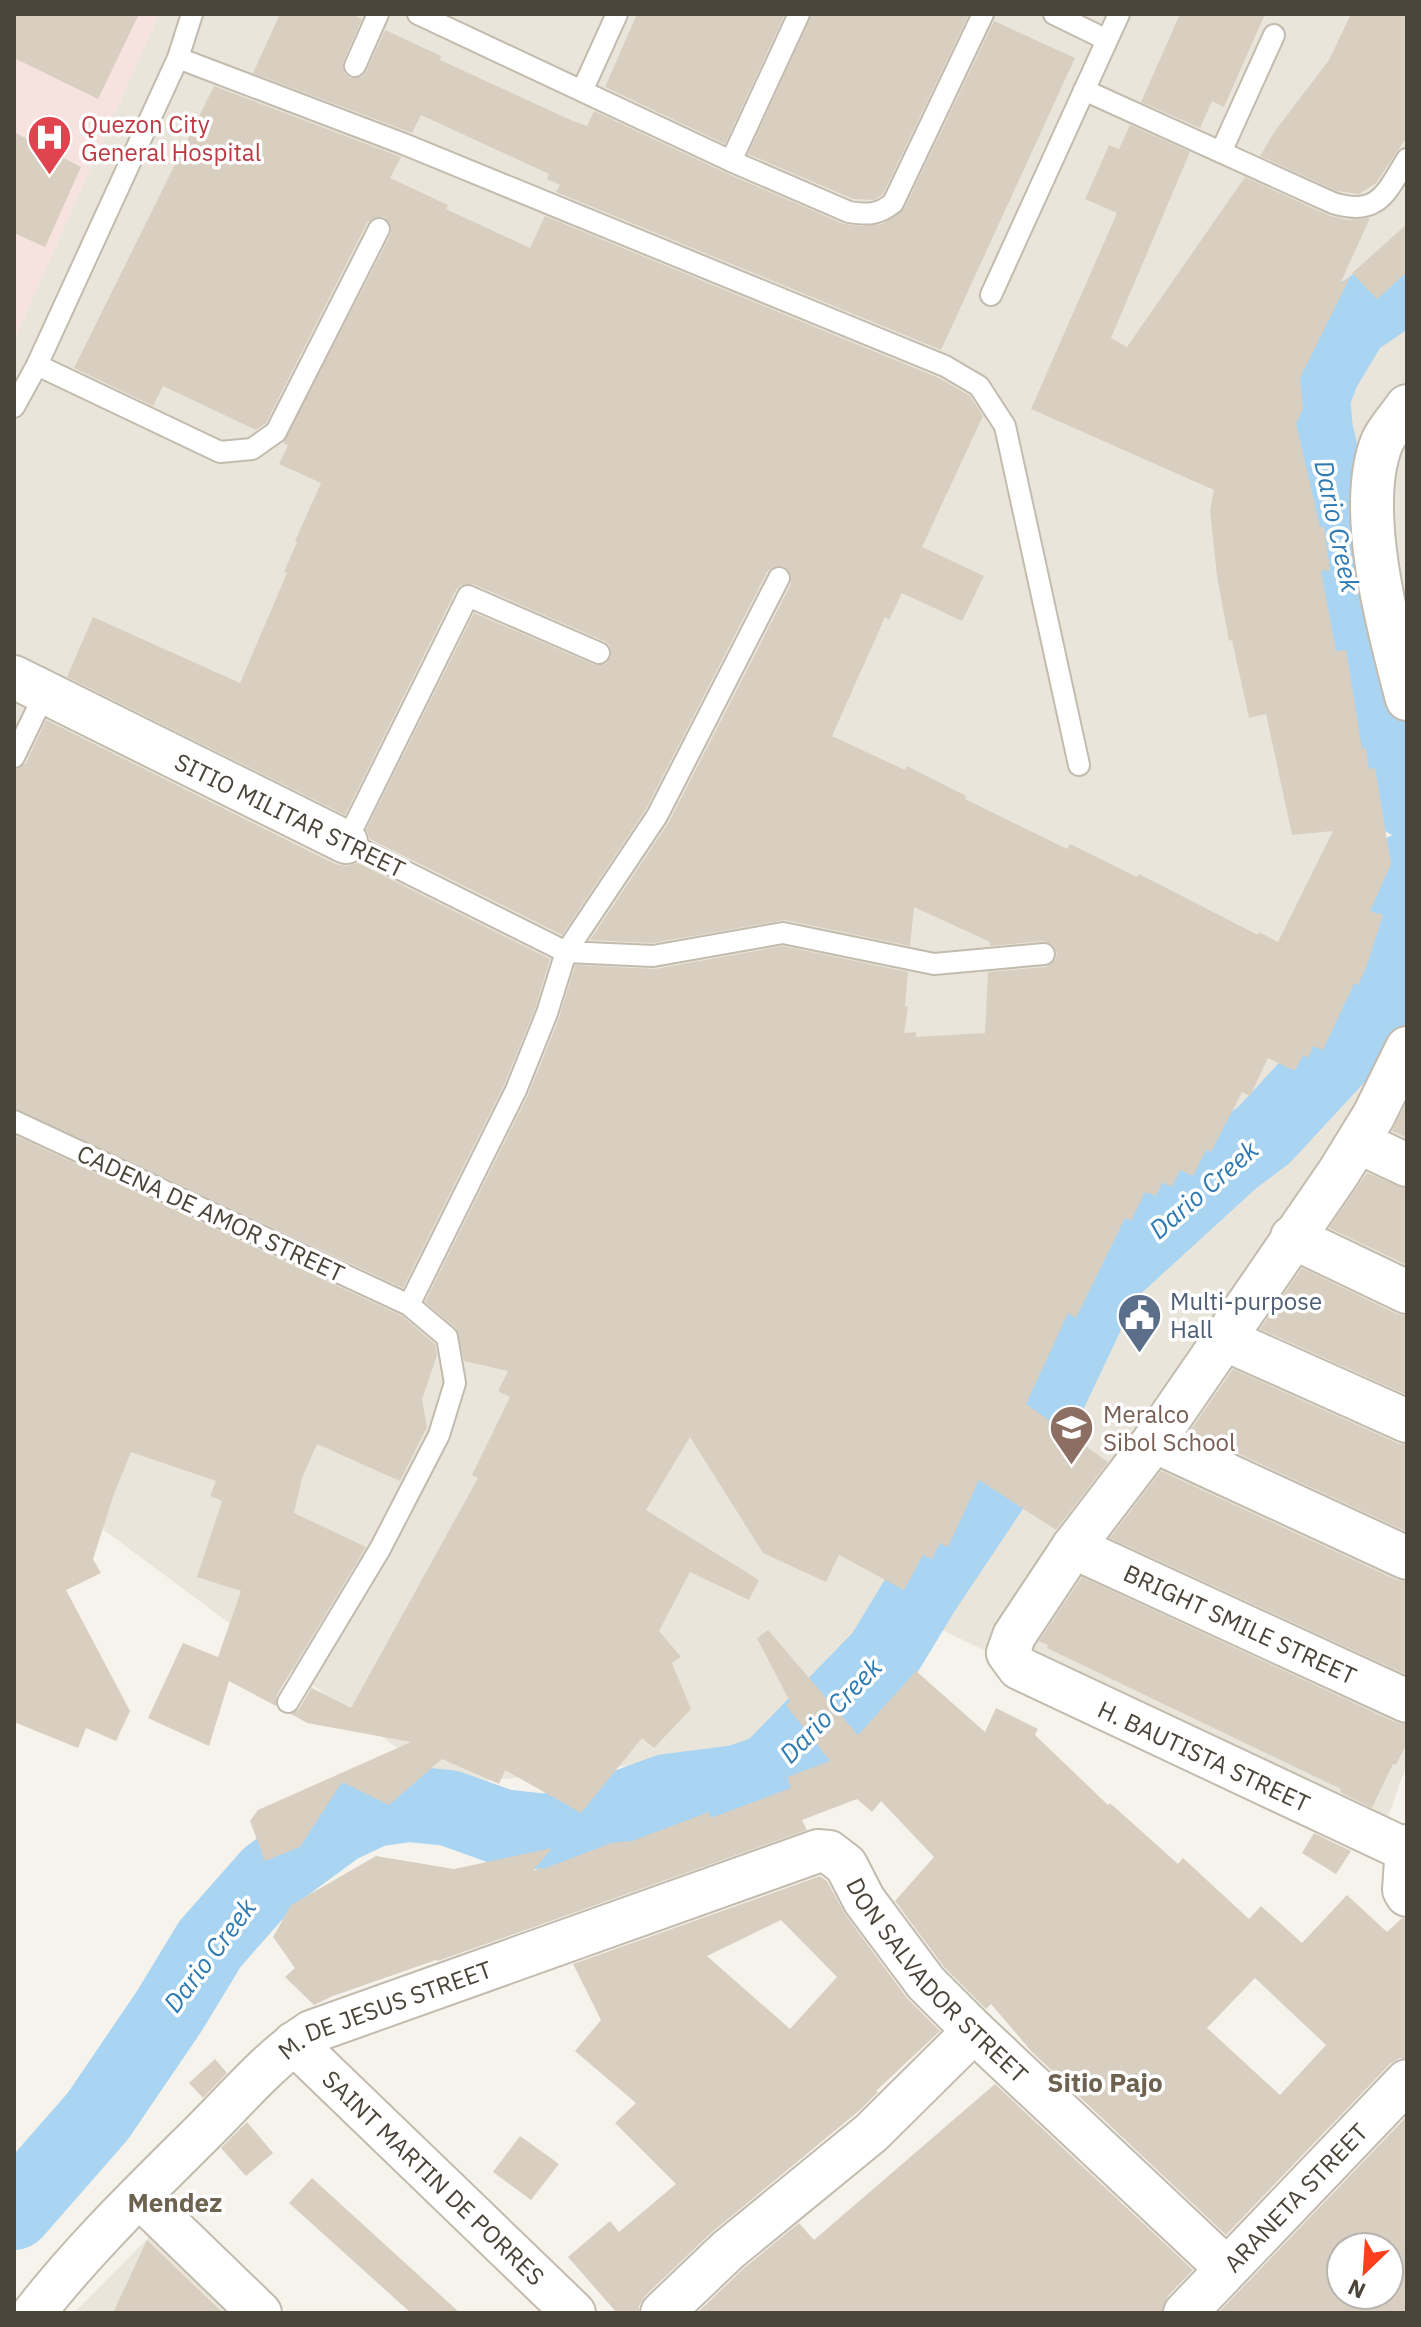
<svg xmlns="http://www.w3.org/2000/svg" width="1421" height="2327" font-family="'IBM Plex Sans',sans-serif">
  <rect width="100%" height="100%" fill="#f6f3ec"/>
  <path fill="#eae5da" d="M159,14H1407V226L1208,489L1323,508L1385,826L1382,935L1313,1059L1090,1268L894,1622L761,1751L447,1785L38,1481L14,1469V340Z
    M1407,307V767L1324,409L1346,346Z
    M1407,945V1764L1379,1842L930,1624L1042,1421L1147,1269L1233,1182L1334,1113L1372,1052Z
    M155,2231L239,2313H74Z"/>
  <path fill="#f6e3e0" d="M14,14H159L14,340Z"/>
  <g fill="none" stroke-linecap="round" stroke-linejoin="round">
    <path stroke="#a9d4f2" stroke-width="76" d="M1407,284L1352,321L1322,371L1312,398L1315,431L1358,611L1376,711L1407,800
      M14,2212L98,2116L170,2010L210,1944L270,1876L338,1826L374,1809L409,1804L449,1808L502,1827L546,1832L574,1826L667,1792L738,1783L770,1772L883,1656L923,1590L1010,1460L1050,1391L1105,1275L1233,1158L1264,1135L1375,1015L1402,942L1407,870"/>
  </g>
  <path fill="#d8cfc1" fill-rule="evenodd" d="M14,14H139L98,99L14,58Z
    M280,14H352L362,19L343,62L344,73L350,78L362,77L366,72L385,30L441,56L440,60L573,121L587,126L594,111L726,173L844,224L861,226L882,224L904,209L994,21L1075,58L941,350L556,192L560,185L547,179L549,174L421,115L412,133L253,73Z
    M637,14H785L725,144L605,87Z
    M812,14H969L883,194L874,200L853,199L748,154Z
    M1180,14H1265L1224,107L1212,101L1200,128L1141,102Z
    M1351,14H1407V137L1376,183L1359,194L1337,191L1260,156L1275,131L1329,60Z
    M214,86L401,157L390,178L448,205L446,209L530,248L545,216L939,378L970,396L983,416L922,547L984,576L962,621L902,593L889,620L885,617L832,736L905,770L907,766L966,796L965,799L1067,849L1070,844L1137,877L1139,874L1258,935L1259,932L1278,942L1333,831L1292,835L1266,714L1249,718L1232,640L1229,641L1217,576L1210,510L1214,490L1031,409L1117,213L1085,199L1109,145L1119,149L1130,125L1190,152L1111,338L1127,347L1245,177L1330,216L1348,220L1370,218L1340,284L1350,277L1300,378L1303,408L1296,424L1320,527H1324L1330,570L1321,571L1336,651L1346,650L1362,749L1366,748L1369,769L1375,768L1391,864L1370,911L1383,915L1367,965L1358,985L1354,984L1323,1050L1313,1046L1308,1058L1303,1055L1295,1071L1268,1058L1250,1096L1242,1092L1211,1152L1206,1150L1193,1176L1180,1170L1172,1187L1163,1182L1156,1196L1145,1192L1131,1221L1125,1218L1076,1318L1068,1313L1026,1404L1108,1462L1056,1530L979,1480L948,1547L940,1543L932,1559L923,1555L904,1590L839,1555L826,1582L763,1553L690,1437L646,1510L759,1580L749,1600L690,1572L659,1631L681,1657L672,1663L691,1709L654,1748L642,1738L581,1813L505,1770L499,1784L442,1759L389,1805L342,1782L300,1847L265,1861L250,1821L258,1810L411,1742L307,1723L291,1714L299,1709L313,1685L312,1688L351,1708L478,1478L472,1475L510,1397L498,1391L508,1371L464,1361L456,1328L425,1302L528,1095L559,1018L575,965L655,969L783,946L908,972L905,1006L908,1007L904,1033L916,1032V1037L985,1033L988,972L1046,967L1055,960L1057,954L1054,946L1044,941L990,946V942L914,907L910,946L785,920L652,943L590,940L669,822L791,584L790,572L784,566L773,567L767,572L646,809L562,935L370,839L366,830L474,613L595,665L606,664L611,657L610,646L604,641L473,584L461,585L456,590L345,815L67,677L93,617L240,683L287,573L284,572L297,542L295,541L321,483L279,464L288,445L283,443L391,234L390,223L384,217L373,218L367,223L266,423L256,430L163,386L153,406L74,368Z
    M14,132L81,167L45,247L14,233Z
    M1407,224V272L1377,299L1352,273Z
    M46,720L335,864L347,866L358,863L550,959L535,1009L504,1085L403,1288L14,1108V770L26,763Z
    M1407,1102V1138L1392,1131Z
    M14,1135L402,1316L435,1344L437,1355L422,1400L427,1427L400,1481L317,1444L302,1478L294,1513L366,1547L277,1695L276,1706L229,1681L209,1746L148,1718L183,1643L218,1657L241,1591L197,1577L222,1501L210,1496L216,1481L131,1452L114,1494L93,1559L101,1573L66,1590L130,1711L116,1741L86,1728L78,1748L14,1722Z
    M1367,1173L1407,1189V1265L1329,1228Z
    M1302,1268L1397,1314L1407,1316V1395L1260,1329Z
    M1233,1369L1397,1443L1407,1445V1532L1190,1431Z
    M1161,1471L1397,1580L1407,1582V1675L1110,1538Z
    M1082,1577L1397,1723L1407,1725V1743L1396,1765L1393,1764L1372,1808L1340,1792L1341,1789L1047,1648L1048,1645L1039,1641Z
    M768,1630L858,1735L916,1671L985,1732L996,1708L1038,1729L1035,1735L1108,1805L1110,1803L1178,1864L1183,1858L1249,1919L1261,1906L1302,1943L1347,1895L1387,1932L1402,1918L1407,1919V2058H1400L1390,2064L1226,2235L1032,2052L991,2004L986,2009L944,1967L895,1901L934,1857L881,1801L872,1812L857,1799L802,1820L807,1830L438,1961L436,1960L333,1996L314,2005L285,1977L295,1968L273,1937L291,1905L376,1856L454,1869L552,1848L533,1871L543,1867L541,1870L611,1843L632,1841L709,1812L711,1818L791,1788L787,1777L830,1761L786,1705L790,1702L757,1638ZM1255,1978L1326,2045L1280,2095L1207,2028Z
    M1314,1833L1351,1851L1336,1874L1302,1853Z
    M820,1876L827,1881L845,1914L907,1998L940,2031L876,2091L878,2092L860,2110L711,2233L645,2296L639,2306V2313H617L568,2257L610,2221L619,2232L676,2184L615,2123L636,2103L575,2051L601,2020L573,1964ZM781,1920L837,1977L790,2029L707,1956Z
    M215,2059L227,2073L203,2098L189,2083Z
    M995,2084L1193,2270L1168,2296L1162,2313H697L744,2268L799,2223L814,2240Z
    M1407,2116V2313H1218ZM1341,2247H1389V2295H1341Z
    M247,2122L273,2153L246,2176L221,2148Z
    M520,2136L559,2164L531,2200L493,2172Z
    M312,2178L460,2313H411L289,2203Z
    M147,2240L223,2313H113Z"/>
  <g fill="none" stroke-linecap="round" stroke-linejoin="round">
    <defs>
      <path id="lane" d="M192,14L178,58L37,365L220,452L252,449L276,432L379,229
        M418,14L731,161L849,212C868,215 878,215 893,203L983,14
        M1054,14L1107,40
        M178,58L404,144L945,366L979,386L1005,426L1079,765
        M355,66L378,14
        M1084,90L1333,203C1378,217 1386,193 1407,159
        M582,91L617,14
        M1221,152L1274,35
        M731,161L799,14
        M991,295L1119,14
        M14,407L37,365
        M599,653L468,596L346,842L566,952L653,956L783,933L934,964L1044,954
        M14,757L45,693
        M14,1121L409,1305L447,1337L455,1383L439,1435L380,1549L288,1702
        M409,1305L516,1090L547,1013L566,952L657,816L779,578"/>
      <g id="street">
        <path d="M1407,406C1399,418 1388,429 1382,442C1355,509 1389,631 1407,699"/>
        <path d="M14,677L346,842"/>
        <path d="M1358,1142L1407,1165"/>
        <path d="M1292,1237L1407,1292"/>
        <path d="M1224,1339L1407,1421"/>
        <path d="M1154,1441L1407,1558"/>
        <path id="s1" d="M1073,1547L1407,1701"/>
        <path d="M1407,1846L1404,1890L1407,1895"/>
        <path d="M1406,1850L1019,1668L1008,1653L1014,1636L1073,1547L1154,1441L1339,1172L1374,1115L1407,1048"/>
        <path id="s2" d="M294,2043L574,2313"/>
        <path d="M139,2196L260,2313"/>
        <path id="s3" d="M34,2313C86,2246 147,2188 207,2128C240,2095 272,2057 311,2032L818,1851L829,1852L846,1865L864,1900L926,1983L974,2031L1226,2268"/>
        <path d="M662,2313L728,2250L871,2133L974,2031"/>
        <path id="s4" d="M1185,2313L1407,2081"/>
      </g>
    </defs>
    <use href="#lane" stroke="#c2bbae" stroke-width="24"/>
    <use href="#street" stroke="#c2bbae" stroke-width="46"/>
    <use href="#lane" stroke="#fff" stroke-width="20"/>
    <use href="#street" stroke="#fff" stroke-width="42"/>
  </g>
  <defs>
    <symbol id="hospital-pin" viewBox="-11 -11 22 30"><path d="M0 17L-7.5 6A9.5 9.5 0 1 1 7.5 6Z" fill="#e0444e" stroke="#fff"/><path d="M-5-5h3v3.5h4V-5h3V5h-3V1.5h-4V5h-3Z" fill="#fff"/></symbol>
    <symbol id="civic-pin" viewBox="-11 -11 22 30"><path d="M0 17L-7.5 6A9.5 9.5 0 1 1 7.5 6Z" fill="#5c6f8a" stroke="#fff"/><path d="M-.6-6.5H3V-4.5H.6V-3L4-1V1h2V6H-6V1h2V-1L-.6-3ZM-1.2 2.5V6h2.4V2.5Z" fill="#fff"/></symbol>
    <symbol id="school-pin" viewBox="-11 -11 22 30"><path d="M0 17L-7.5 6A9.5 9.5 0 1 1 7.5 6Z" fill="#8d6e63" stroke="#fff"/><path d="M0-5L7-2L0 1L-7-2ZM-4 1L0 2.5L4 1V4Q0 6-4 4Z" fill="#fff"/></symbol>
  </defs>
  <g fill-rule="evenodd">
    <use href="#hospital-pin" x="24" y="112" width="51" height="69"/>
    <use href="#civic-pin" x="1114" y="1290" width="51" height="69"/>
    <use href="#school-pin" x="1046" y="1402" width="51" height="69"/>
  </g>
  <g text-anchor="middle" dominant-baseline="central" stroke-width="7" stroke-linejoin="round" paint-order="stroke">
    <g font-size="24" fill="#be3a42" stroke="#fff" text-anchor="start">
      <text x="81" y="124">Quezon City<tspan x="81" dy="28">General Hospital</tspan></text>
    </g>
    <g font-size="24" fill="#4b4439" stroke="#fff">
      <text transform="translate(290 815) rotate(26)">SITIO MILITAR STREET</text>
      <text transform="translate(211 1213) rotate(25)">CADENA DE AMOR STREET</text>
      <text stroke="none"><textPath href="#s1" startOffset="184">BRIGHT SMILE STREET</textPath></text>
      <text transform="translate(1204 1756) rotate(25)">H. BAUTISTA STREET</text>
      <text stroke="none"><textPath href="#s3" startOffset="1114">DON SALVADOR STREET</textPath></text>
      <text stroke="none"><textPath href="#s3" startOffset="472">M. DE JESUS STREET</textPath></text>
      <text stroke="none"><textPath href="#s2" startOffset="194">SAINT MARTIN DE PORRES</textPath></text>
      <text stroke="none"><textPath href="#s4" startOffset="160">ARANETA STREET</textPath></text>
    </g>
    <g font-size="24" fill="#4e5e75" stroke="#fff" text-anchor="start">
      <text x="1170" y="1301">Multi-purpose<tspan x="1170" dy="28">Hall</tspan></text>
    </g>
    <g font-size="24" fill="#785e54" stroke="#fff" text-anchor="start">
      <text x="1103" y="1414">Meralco<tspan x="1103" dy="28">Sibol School</tspan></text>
    </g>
    <g font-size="26" font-style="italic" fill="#2e7ab2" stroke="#fff">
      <text transform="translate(1338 526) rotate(78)">Dario Creek</text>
      <text transform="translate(1203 1189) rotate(-41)">Dario Creek</text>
      <text transform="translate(830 1710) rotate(-46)">Dario Creek</text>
      <text transform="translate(209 1955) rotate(-53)">Dario Creek</text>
    </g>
    <g font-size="26" font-weight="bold" fill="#6e6250" stroke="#fff">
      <text x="1105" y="2082">Sitio Pajo</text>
      <text x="175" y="2202">Mendez</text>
    </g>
  </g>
  <rect width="1421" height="2327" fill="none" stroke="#4b4439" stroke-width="32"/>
  <g transform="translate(1365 2271) rotate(205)"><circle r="38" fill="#ffffff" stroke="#b7b4b0" stroke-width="2"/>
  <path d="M0-6L14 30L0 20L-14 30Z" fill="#fc3f1d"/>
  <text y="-12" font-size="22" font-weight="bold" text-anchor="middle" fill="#4b4439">N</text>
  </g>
</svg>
